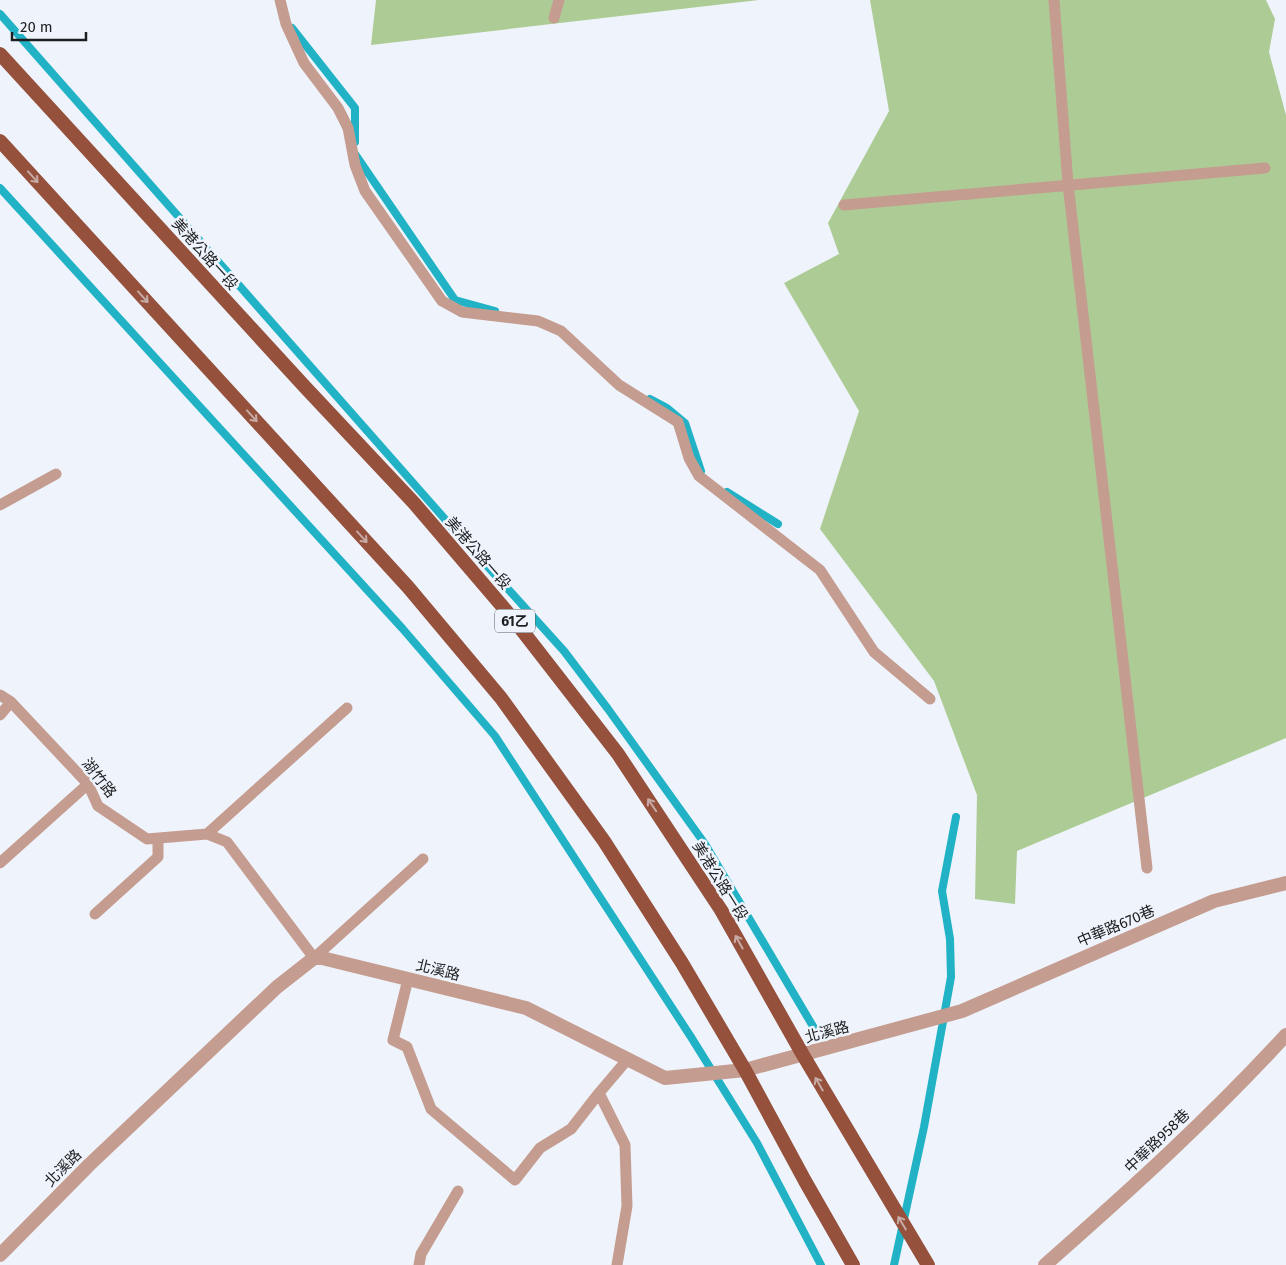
<svg xmlns="http://www.w3.org/2000/svg" width="1286" height="1265" font-family="'Fira Sans','Noto Sans TC',sans-serif">
  <rect width="100%" height="100%" fill="#eff4fc"/>
  <path fill="#adcc95" d="M376,0H759L371,45Z
    M870,0H1266L1275,19L1269,52L1286,115V738L1017,851L1015,904L975,899L977,795L934,681L820,529L859,411L784,283L839,254L828,223L889,111Z"/>
  <g fill="none" stroke-linecap="round" stroke-linejoin="round">
    <path stroke="#21b2c5" stroke-width="8" d="M0,14L451,526L564,651L608,709L705,844L814,1028
      M292,28L355,108V142
      M355,154L455,300L495,311
      M0,188L402,628L495,736L691,1037L757,1143L821,1265
      M650,399L667,408L685,423L701,471
      M727,492L778,524
      M894,1265L924,1127L951,977L950,939L942,891L956,817"/>
    <path stroke="#c59c90" stroke-width="11" d="M280,0L286,24L304,63L338,108L348,128L355,165L365,191L442,301L462,312L538,321L561,331L619,385L678,422L689,458L699,476L820,570L874,652L930,699
      M1054,0L1068,184L1147,868
      M554,18L559,0
      M844,205L1265,168
      M0,505L56,474
      M0,695L11,702L88,784L98,806L147,839L207,834L227,842L314,958L423,859
      M0,715L11,702
      M207,834L347,708
      M0,863L88,784
      M95,914L158,857V839
      M408,979L393,1040L407,1047L431,1109L515,1180L540,1148L571,1129L599,1093
      M419,1265L421,1254L458,1191
      M617,1265L627,1206L625,1145L599,1093L627,1060"/>
    <path stroke="#c59c90" stroke-width="14" d="M0,1255L89,1165L277,987L314,958H322L526,1008L665,1078L745,1070L962,1011L1214,901L1286,883
      M1045,1265C1128,1192 1211,1117 1286,1035"/>
    <path stroke="#96513d" stroke-width="14" d="M0,54L305,387L414,503L514,620L618,754L721,910L803,1055L928,1265
      M0,141L408,587L501,698L604,841L682,963L745,1070L805,1181L853,1265"/>
  </g>
  <defs><path id="oneway-shaft" d="M-6 0H5M1.5-3L5.5 0L1.5 3" fill="none" stroke-width="1.6" stroke-linecap="round" stroke-linejoin="round" transform="scale(1.25)"/></defs>
  <g stroke="#c7aba6">
    <use href="#oneway-shaft" transform="translate(33 177) rotate(48)"/>
    <use href="#oneway-shaft" transform="translate(143 297) rotate(48)"/>
    <use href="#oneway-shaft" transform="translate(252 416) rotate(48)"/>
    <use href="#oneway-shaft" transform="translate(362 537) rotate(48)"/>
    <use href="#oneway-shaft" transform="translate(652 805) rotate(-124)"/>
    <use href="#oneway-shaft" transform="translate(739 942) rotate(-119)"/>
    <use href="#oneway-shaft" transform="translate(819 1084) rotate(-120)"/>
    <use href="#oneway-shaft" transform="translate(902 1223) rotate(-121)"/>
  </g>
  <g text-anchor="middle" dominant-baseline="central" stroke-width="5" stroke-linejoin="round" paint-order="stroke">
    <rect fill="#eff4fc" stroke="#5b5e62" stroke-width="1" x="495" y="609.5" width="40" height="23" rx="4"/>
    <g font-size="14" font-weight="bold" fill="#1c1e20">
      <text x="515" y="621">61乙</text>
    </g>
    <g font-size="15" fill="#1c1e20" stroke="#eff4fc">
      <text transform="translate(205 254) rotate(48)">美港公路一段</text>
      <text transform="translate(478 553) rotate(49)">美港公路一段</text>
      <text transform="translate(99 778) rotate(52)">湖竹路</text>
      <text transform="translate(720 881) rotate(58)">美港公路一段</text>
      <text transform="translate(1116 926) rotate(-23)">中華路670巷</text>
      <text transform="translate(438 970) rotate(14)">北溪路</text>
      <text transform="translate(827 1032) rotate(-15)">北溪路</text>
      <text transform="translate(1157 1141) rotate(-44)">中華路958巷</text>
      <text transform="translate(63 1168) rotate(-45)">北溪路</text>
    </g>
  </g>
  <path d="M12 32v8h74v-8" fill="none" stroke="#1c1e20" stroke-width="2.5"/>
  <text x="20" y="32" font-size="15" fill="#1c1e20" stroke="#eff4fc" stroke-width="4" paint-order="stroke">20 m</text>
</svg>
